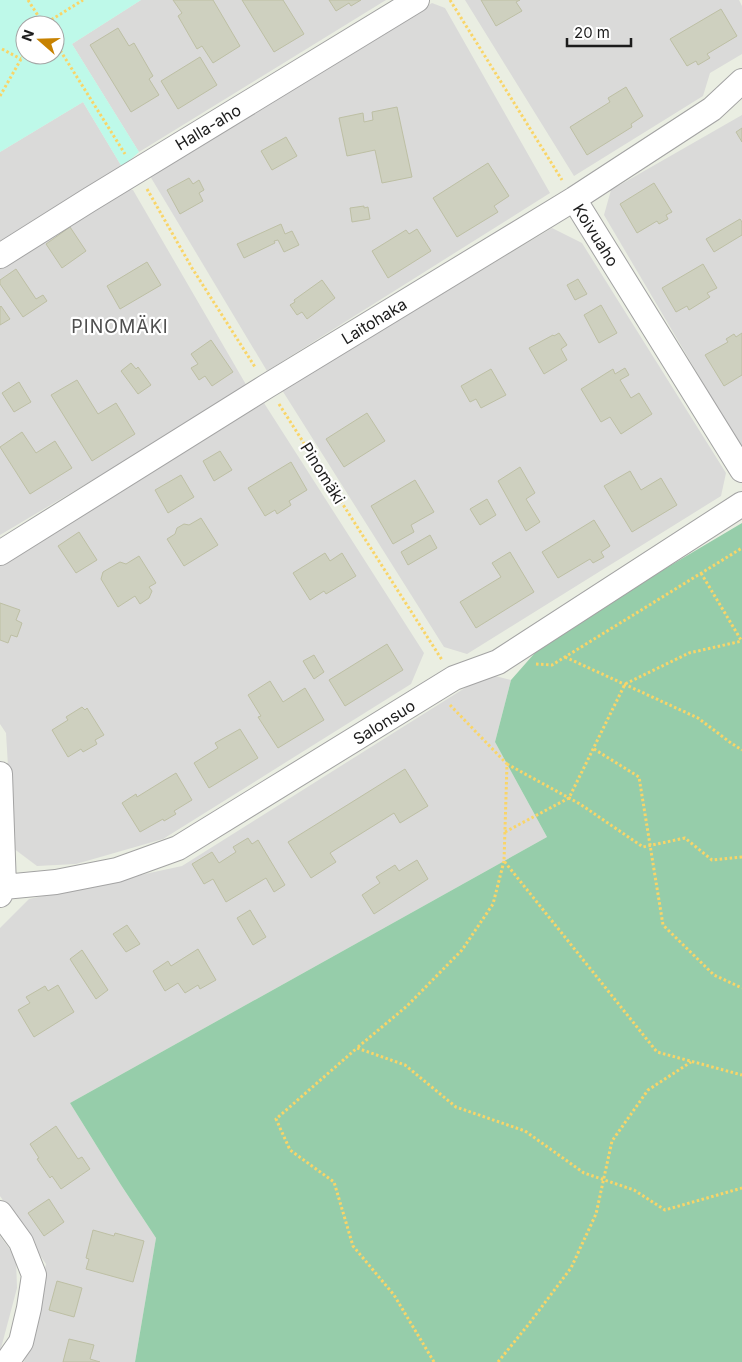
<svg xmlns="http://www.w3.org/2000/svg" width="742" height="1362" font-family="Inter,sans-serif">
  <rect width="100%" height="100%" fill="#eaeee2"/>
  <path fill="#dadad9" d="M141,0H386L139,152L72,44Z
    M465,0H739L742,6V54L710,73L703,96L574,176Z
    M432,3L445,8L550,193L267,371L150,176Z
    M83,102L122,167L0,242V152Z
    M742,115V449L604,215L611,190Z
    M124,188L133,190L248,388L0,535V268Z
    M552,228L582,243L726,473L721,496L467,654L444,647L282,390Z
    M264,403L424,653L411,684L163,839L76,864L37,866L13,848L6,733L0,724V565Z
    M487,674L511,680L495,742L547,837L70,1103L121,1185L156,1238L135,1362H24L46,1264L0,1196V928L29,899L182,866Z
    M0,1236L16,1258L17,1288L0,1352Z"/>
  <path fill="#96cdaa" d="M742,523V1362H135L156,1238L121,1185L70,1103L547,837L495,742L511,680L548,638Z"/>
  <path fill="#bef9e9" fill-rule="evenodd" d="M0,0H141L72,44L139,152L122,167L83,102L0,152ZM25,25H55V55H25Z"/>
  <path fill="#ced0bf" stroke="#bdbfa4" d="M173,0H213L240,46L213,63L202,46L197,49L178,16L182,13Z
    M242,0H283L304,34L274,52Z
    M329,0H361L351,6L349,3L336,11Z
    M481,0H520L516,2L522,11L496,26Z
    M721,9L737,36L707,54L710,58L698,65L696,61L687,66L670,39Z
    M118,28L129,46L134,43L153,76L149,79L159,95L131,112L90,45Z
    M200,57L217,85L178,109L161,81Z
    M626,87L643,116L631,124L632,127L587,155L570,127L610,102L608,98Z
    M397,107L412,177L382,183L375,150L347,156L339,118L363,113L364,122L373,120L372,112Z
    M742,128V142L736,132Z
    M286,137L297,156L272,170L261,151Z
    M488,163L509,196L494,206L498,212L457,237L433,198Z
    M189,178L193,184L199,180L204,190L199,193L203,201L180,214L167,190Z
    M654,183L672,212L666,215L668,219L659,224L657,221L637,233L620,204Z
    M364,206V208L368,207L370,219L352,222L350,208Z
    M740,219L742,222V235L714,252L706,239Z
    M281,224L285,234L292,231L299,245L284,252L278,240L274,241L275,243L244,258L237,244Z
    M70,227L86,251L62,268L46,244Z
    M417,229L431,251L388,278L372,251L406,230L409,234Z
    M147,262L161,285L120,309L107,286Z
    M703,264L717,288L707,293L710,297L689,310L687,306L676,312L662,288Z
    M16,269L36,299L43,295L47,301L23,317L0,284V280Z
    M578,279L587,294L575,300L567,285Z
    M322,280L335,298L307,319L302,312L297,315L290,305L295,302L294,300Z
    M601,305L617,333L599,343L584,315Z
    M1,306L10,319L0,325V307Z
    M559,333L567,345L561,349L567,360L544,374L529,348L553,335L554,336Z
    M742,333V375L724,386L705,355L728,342L726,339L734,334L736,337Z
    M211,340L233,372L212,386L205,376L199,380L191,368L198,364L191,354Z
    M131,363L136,369L138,367L151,385L138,394L121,371Z
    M625,368L629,375L620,380L631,398L639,393L652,414L621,434L610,417L601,422L581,389L613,369L615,374Z
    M491,369L506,395L481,408L476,399L470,402L461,386Z
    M77,380L98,414L116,403L135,434L92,461L51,395Z
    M19,382L31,402L14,412L2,393Z
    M367,413L385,441L344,467L326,439Z
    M22,432L36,453L55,441L72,468L30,494L0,447Z
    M220,451L232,470L214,481L203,461Z
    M291,462L307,490L289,501L291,505L277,514L275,510L265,516L248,488Z
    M520,467L535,493L526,499L540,522L526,531L498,481Z
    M630,471L641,490L661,478L677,505L632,532L604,486Z
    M181,475L194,497L168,513L155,490Z
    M415,480L434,512L411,525L414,532L393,544L371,506Z
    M487,499L496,515L480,525L470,509Z
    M201,518L218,545L184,566L167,539L175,534L177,528L184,524L189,525Z
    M594,520L610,546L601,552L604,557L593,563L590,559L558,578L542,552Z
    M79,532L97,560L76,573L58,546Z
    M430,535L437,548L408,565L401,552Z
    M510,552L534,592L476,628L460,602L501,577L492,563Z
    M325,553L330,561L342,553L356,576L326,594L324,591L310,600L293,573Z
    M139,556L156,583L149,587L152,591L149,598L140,604L135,596L118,607L101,579L103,572L120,562L126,564Z
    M0,603L20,610L16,620L22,623L17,637L11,635L8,643L0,640Z
    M387,644L403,670L345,706L329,680Z
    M314,655L324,672L314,679L303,661Z
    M270,681L283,702L305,688L324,720L278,748L258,717L261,716L248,695Z
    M82,707L85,710L87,708L104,735L95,740L97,744L83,752L81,749L68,757L52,730L68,720L66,717Z
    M240,729L258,758L209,788L194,763L218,748L215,743Z
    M405,769L428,806L400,823L394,813L330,853L336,862L311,878L288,842Z
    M176,773L192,800L174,811L176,814L164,821L163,819L140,832L122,803L136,794L137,797Z
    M248,838L252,844L258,840L285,885L274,892L266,878L226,902L213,879L204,884L192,864L212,852L219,863L236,852L233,847Z
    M417,860L428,879L374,914L362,895L380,883L376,877L395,865L399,871Z
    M250,910L266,937L253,945L237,918Z
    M127,925L140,944L126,952L113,934Z
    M198,949L216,980L200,989L198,985L185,993L178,983L165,991L153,971L168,961L171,966Z
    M82,950L108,990L96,999L70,959Z
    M58,985L74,1012L34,1037L18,1010L30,1003L26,997L45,986L48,991Z
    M56,1126L78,1159L82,1157L90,1169L61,1189L52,1176L50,1178L37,1159L39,1158L30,1144Z
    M49,1199L64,1222L44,1236L28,1213Z
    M93,1230L114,1236L115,1233L144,1241L133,1282L86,1269L89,1259L86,1258Z
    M57,1281L82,1288L74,1317L49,1310Z
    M69,1339L94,1345L90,1359L100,1362H63Z"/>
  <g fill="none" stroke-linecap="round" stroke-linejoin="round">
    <defs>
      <path id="minor" d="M574,199L742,470
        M0,256L89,200L417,0
        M0,553L267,386L574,199L712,109L742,81
        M0,774L4,887L0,895
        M4,887L56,882L117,870L178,848L454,678L498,662L742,504
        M0,1213L21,1242L34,1275L29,1308L21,1342L7,1362"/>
    </defs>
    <use href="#minor" stroke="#a3a3a3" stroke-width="26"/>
    <path stroke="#f9d568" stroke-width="3" stroke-dasharray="2.5 2.5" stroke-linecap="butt" d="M28,0L44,25
      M450,0L562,180
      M43,25L83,0
      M55,42L125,154
      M2,49L21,59
      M0,96L25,52
      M147,189L192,268L255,367
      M279,404L442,660
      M701,573L741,640
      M565,657L698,718L731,743L742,750
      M536,664L552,665L742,548
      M450,705L507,764L504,861L657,1052L742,1075
      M594,749L639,777L663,925L714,975L742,988
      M507,764L580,804L643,847L685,838L712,860L742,857
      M505,832L569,798L625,684L689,653L742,641
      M358,1047L407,1006L462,950L493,904L504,861
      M434,1362L394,1295L353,1246L334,1182L290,1150L276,1119L357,1048L405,1065L456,1107L525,1131L584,1173L634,1190L665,1210L742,1188
      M498,1362L528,1325L571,1268L596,1214L612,1141L648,1090L691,1062"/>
    <use href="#minor" stroke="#fff" stroke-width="24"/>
  </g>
  <g text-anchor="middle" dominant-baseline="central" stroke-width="4.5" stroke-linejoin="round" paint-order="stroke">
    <g font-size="16" fill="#1c1c1c" stroke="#fff">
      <text transform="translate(208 127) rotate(-31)">Halla-aho</text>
      <text transform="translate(596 235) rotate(58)">Koivuaho</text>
      <text transform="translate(374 321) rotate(-31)">Laitohaka</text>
      <text transform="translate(323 473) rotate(58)">Pinomäki</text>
      <text transform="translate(384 722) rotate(-32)">Salonsuo</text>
    </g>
    <g font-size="18" letter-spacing="1" fill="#4f4f4f" stroke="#fff">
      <text x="120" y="326">PINOMÄKI</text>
    </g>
  </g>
  <g transform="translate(40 40) rotate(290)"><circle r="24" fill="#ffffff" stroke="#a4a4a4"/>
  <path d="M0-4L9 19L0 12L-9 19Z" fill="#c78201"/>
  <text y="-8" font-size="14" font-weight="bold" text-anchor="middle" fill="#1c1c1c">N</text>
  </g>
  <path d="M567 38v8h64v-8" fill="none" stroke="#1c1c1c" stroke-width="2.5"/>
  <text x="574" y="38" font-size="15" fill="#1c1c1c" stroke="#ffffff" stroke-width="4" paint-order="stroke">20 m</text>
</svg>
